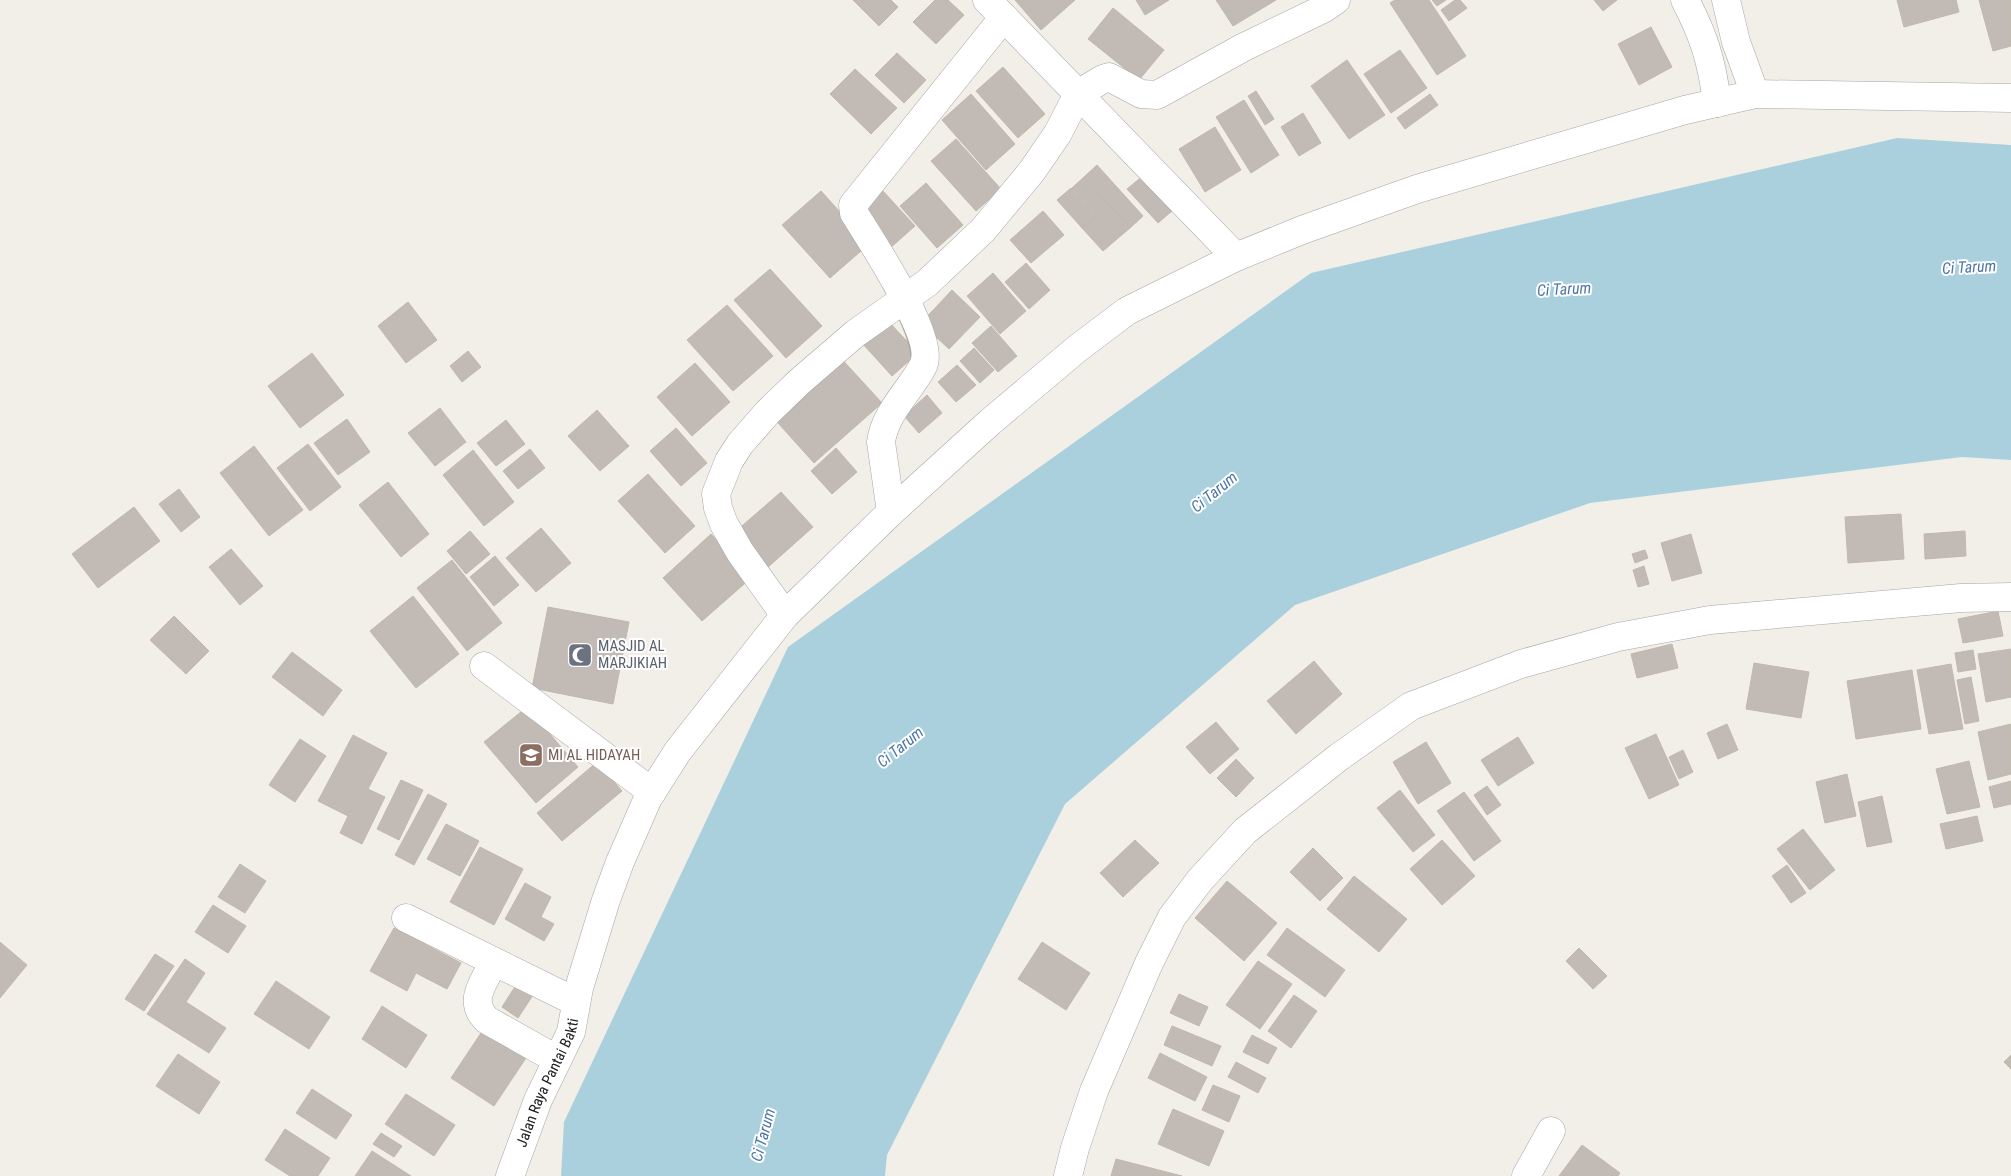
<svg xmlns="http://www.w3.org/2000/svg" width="2011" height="1176" font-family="'Roboto Condensed',sans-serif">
  <rect width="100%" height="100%" fill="#f2efe9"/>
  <path fill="#abd0dd" d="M1897,138L2011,145V460L1962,457L1590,503L1295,605L1065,804L887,1155L885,1176H561L564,1122L788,647L1311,273Z"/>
  <path fill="#c2bbb5" stroke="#c3b7ab" d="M853,0H891L898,7L879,26Z
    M935,0H948L964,15L936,44L913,22Z
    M1015,0H1075L1041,30Z
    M1136,0H1169L1145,15Z
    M1216,0H1276L1233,26Z
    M1395,0H1429L1466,56L1437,75L1390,3Z
    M1432,0H1446L1437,6Z
    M1455,0H1460L1467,8L1449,21L1441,10Z
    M1594,0H1617L1603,11Z
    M1897,0H1956L1959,12L1904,27Z
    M1979,0H2011V46L1993,51Z
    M1113,8L1164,50L1139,80L1088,39Z
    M1651,27L1672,67L1639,85L1618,44Z
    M1400,50L1427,88L1391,113L1364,74Z
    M897,53L926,80L904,103L875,75Z
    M1347,60L1385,115L1349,139L1311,86Z
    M1003,67L1045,114L1018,138L976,91Z
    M855,69L897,108L871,134L830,94Z
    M1256,91L1274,119L1265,125L1248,96Z
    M971,94L1015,144L986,170L942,120Z
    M1430,94L1438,105L1405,129L1397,118Z
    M1244,100L1279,155L1251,173L1216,117Z
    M1303,113L1321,143L1299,156L1281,127Z
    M1215,127L1241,170L1205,192L1179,149Z
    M956,139L1001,189L976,211L931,161Z
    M1097,165L1143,216L1130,228L1084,177Z
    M1150,170L1180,204L1158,223L1127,189Z
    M1084,177L1130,228L1117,239L1072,188Z
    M926,183L963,225L937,248L900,206Z
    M1071,188L1096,216L1082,228L1057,200Z
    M821,191L869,244L830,278L782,225Z
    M883,191L915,226L889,249L858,215Z
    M1043,211L1064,235L1031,263L1010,240Z
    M1096,216L1117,239L1103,251L1082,228Z
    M1026,263L1050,290L1029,309L1005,282Z
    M770,269L822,326L786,358L734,300Z
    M993,273L1026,311L1000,334L967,296Z
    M952,290L980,317L949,349L921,323Z
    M408,302L437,340L406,363L378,326Z
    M727,305L773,356L733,391L687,340Z
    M888,321L918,353L892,376L862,343Z
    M991,326L1017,356L998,372L972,343Z
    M974,348L994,370L980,383L960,361Z
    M468,351L481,367L462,382L450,366Z
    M312,353L344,395L300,428L268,386Z
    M838,355L882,403L814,463L770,414Z
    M695,363L730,402L692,436L657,397Z
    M957,365L976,385L956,402L938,382Z
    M927,395L942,413L919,433L904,416Z
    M440,408L466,442L435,466L408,433Z
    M597,410L629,446L600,471L568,436Z
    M347,419L370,452L338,475L314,443Z
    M506,420L525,444L496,466L477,443Z
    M676,428L707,463L681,486L650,451Z
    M308,444L341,487L310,511L277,468Z
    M254,446L303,510L269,536L220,473Z
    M836,448L857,472L832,494L811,471Z
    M530,449L545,468L518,489L503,471Z
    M473,450L514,502L484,526L443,475Z
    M648,474L695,526L665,553L618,501Z
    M388,482L429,534L401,557L359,505Z
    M179,489L200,517L181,532L159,504Z
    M781,492L813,527L767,568L735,532Z
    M134,507L160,541L98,588L72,554Z
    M1901,514L1904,559L1848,563L1845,517Z
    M541,528L571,563L536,592L506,558Z
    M470,531L490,554L466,574L447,551Z
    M1965,531L1966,556L1925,559L1924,534Z
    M711,534L751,578L702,621L663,578Z
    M1691,534L1702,573L1672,581L1661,543Z
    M231,549L263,586L240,605L209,567Z
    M1645,550L1648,558L1635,563L1632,554Z
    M495,556L519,585L494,606L470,577Z
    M452,560L502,623L467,651L417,588Z
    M1644,566L1649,584L1638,587L1633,570Z
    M413,596L459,654L416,688L370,631Z
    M548,607L629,622L613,704L532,688Z
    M1998,611L2003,636L1963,643L1958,619Z
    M174,616L209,651L186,674L150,640Z
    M1672,644L1678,668L1637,678L1631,654Z
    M2011,649V697L1986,702L1978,654Z
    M1973,650L1976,669L1958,672L1955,653Z
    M292,652L342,690L323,716L272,677Z
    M1314,661L1342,694L1296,734L1267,701Z
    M1754,663L1809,672L1801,718L1746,709Z
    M1951,664L1963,729L1929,734L1917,670Z
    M1912,670L1921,729L1856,739L1847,681Z
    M1971,677L1979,721L1965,724L1957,680Z
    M527,707L578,767L536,803L484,742Z
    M1216,722L1239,749L1210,774L1186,747Z
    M1727,724L1738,750L1718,759L1707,733Z
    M2011,724V774L1988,780L1978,732Z
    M1656,734L1679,785L1649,799L1625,748Z
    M353,735L387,753L368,789L385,797L362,844L340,833L348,816L318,801Z
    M1518,737L1534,763L1498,786L1481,760Z
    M300,739L326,756L295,802L269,785Z
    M1426,742L1451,783L1418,804L1393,762Z
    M1683,750L1693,772L1679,779L1669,757Z
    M1236,759L1254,778L1236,797L1217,778Z
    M1969,761L1980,807L1947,814L1936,769Z
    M597,762L622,791L562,841L537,813Z
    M1847,774L1856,816L1825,823L1816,782Z
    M401,780L423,790L399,840L377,829Z
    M2011,781V804L1994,808L1989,787Z
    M1487,786L1501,805L1487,815L1474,795Z
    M1400,790L1435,835L1413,852L1377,808Z
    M1464,792L1501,841L1474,861L1437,811Z
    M428,794L447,804L414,865L395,855Z
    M1882,796L1892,842L1867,847L1858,802Z
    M1977,816L1983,841L1946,849L1940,824Z
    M446,824L479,841L460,876L427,859Z
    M1803,829L1835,870L1810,890L1777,849Z
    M1135,840L1159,863L1123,897L1100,873Z
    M1442,840L1475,876L1442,905L1410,869Z
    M480,847L523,869L494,925L450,902Z
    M1313,848L1343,878L1320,901L1290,872Z
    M240,864L266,881L245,913L218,897Z
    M1787,865L1806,893L1791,903L1772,876Z
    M1354,876L1407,919L1379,952L1327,909Z
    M1227,881L1277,923L1244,961L1195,918Z
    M525,883L551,897L541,917L554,924L544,941L505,919Z
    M213,905L246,926L228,953L195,932Z
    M394,928L461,963L447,989L416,973L407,991L370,971Z
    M1287,928L1345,970L1325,997L1267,955Z
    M0,942L27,965L0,998Z
    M1042,942L1090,973L1066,1010L1018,979Z
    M1579,948L1607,976L1593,989L1566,961Z
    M155,954L174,966L144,1011L125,999Z
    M185,959L205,973L186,1002L226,1028L209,1053L147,1014Z
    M1258,961L1292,984L1260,1029L1226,1005Z
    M276,981L330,1017L309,1049L254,1014Z
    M518,982L535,992L518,1018L502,1007Z
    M1179,994L1208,1007L1199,1026L1170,1013Z
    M1294,995L1317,1011L1291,1048L1268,1031Z
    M382,1006L427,1035L406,1068L362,1039Z
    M1172,1026L1221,1046L1212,1066L1164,1045Z
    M485,1027L528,1055L494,1106L451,1078Z
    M1252,1035L1277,1048L1268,1064L1243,1052Z
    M1160,1053L1207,1077L1195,1101L1148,1078Z
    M178,1054L220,1082L199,1114L156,1086Z
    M2011,1055V1069L2004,1062Z
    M1236,1062L1266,1078L1258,1093L1228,1077Z
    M1213,1085L1240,1096L1229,1122L1202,1110Z
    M312,1089L352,1115L336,1139L296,1113Z
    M406,1094L455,1125L434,1156L385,1124Z
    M1173,1109L1224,1131L1209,1166L1158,1144Z
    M285,1129L330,1158L318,1176H290L265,1160Z
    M381,1133L402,1146L394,1157L373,1144Z
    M1582,1145L1620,1173L1618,1176H1559Z
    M372,1151L411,1176H355Z
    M1116,1159L1182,1176H1111Z"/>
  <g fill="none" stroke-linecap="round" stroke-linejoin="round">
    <defs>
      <g id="minor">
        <path d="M987,0L1236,257"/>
        <path d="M1685,0C1704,36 1712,62 1717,103"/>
        <path d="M1726,0L1736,42L1755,94"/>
        <path d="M891,512L881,442C885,412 910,391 923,366C937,339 870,239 854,213L853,205L1004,17"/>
        <path d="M785,615L740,552L724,524L718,508L716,494L729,461L740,444L768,412L799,382L856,333L927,283L983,230L1032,171L1058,133L1078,94L1103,79L1109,77L1141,94L1157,95L1244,47L1323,9L1336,0"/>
        <path d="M484,666L652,792"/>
        <path d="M406,918L576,1002"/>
        <path d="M494,962C484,982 467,1001 487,1020L556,1059"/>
        <path id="s1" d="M510,1176L538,1100L571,1032L579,988L606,900L620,862L648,798L678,751L785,615L891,512L990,422L1078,348L1127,311L1236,257L1302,230L1417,189L1685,110L1755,94L2011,98"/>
        <path d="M1068,1176L1075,1148L1094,1091L1149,963L1172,917L1200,880L1245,831L1339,757L1411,706L1521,664L1618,637L1710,620L1961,598L2011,597"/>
        <path d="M1526,1176L1551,1131"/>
      </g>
    </defs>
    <use href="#minor" stroke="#a6a6a6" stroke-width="29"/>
    <use href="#minor" stroke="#fff" stroke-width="28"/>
  </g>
  <defs>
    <symbol id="mosque-square" viewBox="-11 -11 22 22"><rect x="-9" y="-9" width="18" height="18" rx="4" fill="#6b7280" stroke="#fff"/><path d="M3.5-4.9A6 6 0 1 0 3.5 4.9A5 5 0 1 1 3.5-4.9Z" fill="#fff"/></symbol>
    <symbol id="school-square" viewBox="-11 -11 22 22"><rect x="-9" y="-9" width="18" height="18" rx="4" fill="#8d6e63" stroke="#fff"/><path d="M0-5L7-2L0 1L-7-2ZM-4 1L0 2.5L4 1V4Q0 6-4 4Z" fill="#fff"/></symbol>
  </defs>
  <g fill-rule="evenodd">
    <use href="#mosque-square" x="566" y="641" width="28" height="28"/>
    <use href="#school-square" x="517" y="741" width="28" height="28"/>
  </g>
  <g text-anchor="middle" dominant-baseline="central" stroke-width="4" stroke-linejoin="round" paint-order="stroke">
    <g font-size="15" fill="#5b616d" stroke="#fff" text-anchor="start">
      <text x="598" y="646">MASJID AL<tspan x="598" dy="17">MARJIKIAH</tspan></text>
    </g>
    <g font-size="15" fill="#785e54" stroke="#fff" text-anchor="start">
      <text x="548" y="755">MI AL HIDAYAH</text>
    </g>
    <g font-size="15" fill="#222" stroke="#fff">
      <text stroke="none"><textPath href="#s1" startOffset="101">Jalan Raya Pantai Bakti</textPath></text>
    </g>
    <g font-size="16" font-style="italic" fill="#4d76a8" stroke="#fff">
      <text transform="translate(1969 267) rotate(-3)">Ci Tarum</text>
      <text transform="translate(1564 289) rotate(-3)">Ci Tarum</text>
      <text transform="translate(1214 492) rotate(-39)">Ci Tarum</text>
      <text transform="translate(900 747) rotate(-39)">Ci Tarum</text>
      <text transform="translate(763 1135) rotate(-75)">Ci Tarum</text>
    </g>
  </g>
</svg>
